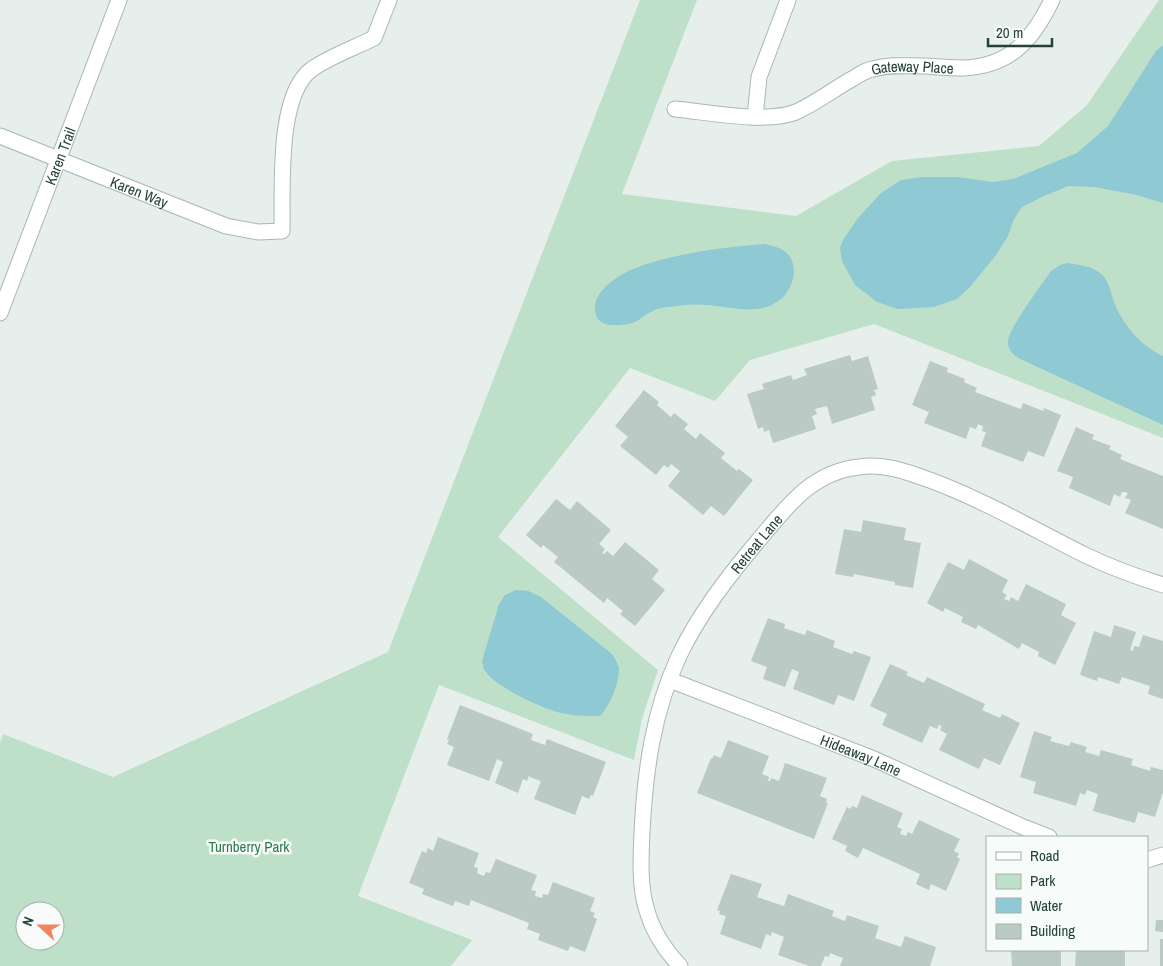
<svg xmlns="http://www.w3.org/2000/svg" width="1163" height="966" font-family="'Archivo Narrow',sans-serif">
  <rect width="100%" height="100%" fill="#e6efeb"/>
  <path fill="#bfe0c8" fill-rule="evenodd" d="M640,0H697L622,194L796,216L892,161L1039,146L1087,105L1159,0H1163V438L874,324L750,360L715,401L630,368L498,537L658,670L642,719L634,760L439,685L358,896L472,940L451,966H0V743L3,734L113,777L388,652ZM25,911H55V941H25Z"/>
  <path fill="#8ec9d4" d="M1163,45V203L1137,195L1094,187L1068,186L1042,197L1022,207L1014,219L1008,236L996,255L970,287L957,299L934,307L898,309L877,302L855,285L842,261L840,248L843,240L858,218L881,193L901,180L922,177H957L993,182L1013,179L1077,153L1108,126L1156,51Z
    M764,244C780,247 793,251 794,271C794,281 789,291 782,298C760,318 731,306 705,305C695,304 682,305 671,307C666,307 658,308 653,311C647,313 642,318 637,321C629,325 611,327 603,323C598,321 596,316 595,311C592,292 618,275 633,269C674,253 720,248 764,244Z
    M1068,263C1078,265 1093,266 1101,274C1109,280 1111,293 1114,302C1123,325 1141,346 1163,356V425L1018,358C1012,353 1008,350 1008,342C1008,329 1042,284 1051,271L1060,265Z
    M516,590L528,591L541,597L612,654C615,658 618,664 619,668C619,684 611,704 600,716C586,716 571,716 557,712C540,707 496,687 486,672C483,669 483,665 482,661L499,604L505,595Z"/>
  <path fill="#bbcac4" d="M850,355L852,361L868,356L878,389L874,390L876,395L871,397L875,410L832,424L827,406L815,409L817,414L812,416L816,429L773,443L769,430L764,432L763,427L758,429L747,394L764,389L762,384L791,375L793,380L807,375L804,369Z
    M930,361L948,368L947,372L965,379L964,382L977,388L975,392L1021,409L1023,403L1043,411L1044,408L1061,415L1044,457L1028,451L1023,462L981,446L986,432L982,431L983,426L980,425L978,424L976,429L970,427L966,439L924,423L929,412L912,405Z
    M644,390L659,402L657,405L671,417L674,413L688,424L684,429L696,439L700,433L725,453L721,458L737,471L739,469L753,480L724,516L711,506L703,515L668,486L680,471L671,464L668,468L664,465L656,475L620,446L628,437L615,426Z
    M1076,427L1094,435L1092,439L1111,446L1109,449L1122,455L1120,459L1163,476V529L1125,513L1131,500L1125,498L1128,493L1125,492H1122L1120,497L1114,494L1110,506L1069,488L1073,477L1057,471Z
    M556,499L570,510L577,501L611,530L599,544L605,549L602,553L603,554H604L607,551L613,556L625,542L659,570L652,579L665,590L635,626L620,614L623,611L607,598L604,603L554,562L558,557L543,545L541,548L526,535Z
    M863,520L906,528L904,540L921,543L913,588L895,585V582L854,574L853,577L835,574L844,529L861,532Z
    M969,559L1008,580L1002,592L1007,595L1004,599L1009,601L1011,597L1018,601L1026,584L1066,604L1061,615L1076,623L1055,665L1038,656L1039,652L1022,643L1019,649L978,625L976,629L961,622L963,617L945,608L943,612L927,603L948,562L964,570Z
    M768,618L785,624L784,628L805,635L807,630L835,641L833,647L852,654L854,651L871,657L854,701L838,695L834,705L793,689L799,672L792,669L785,687L763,679L767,667L751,661Z
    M1114,625L1136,632L1130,650L1133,651L1134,646L1139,647L1143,635L1163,641V699L1148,694L1150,686L1122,677L1119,684L1098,677L1097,681L1080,675L1094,631L1111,637Z
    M890,664L908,672L906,675L924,683L927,677L985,704L982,710L1000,718L1002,714L1020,723L1000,765L984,758L979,769L939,750L947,734L940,730L942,726L939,725L937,729L930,726L922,743L882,725L887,714L870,706Z
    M460,705L533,734L531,740L545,745L547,739L606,762L593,796L591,795L589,799L582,796L575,815L534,799L541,781L532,778L529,776L527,781L523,779L518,793L495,783L503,762L497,759L489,781L447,765L454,747L447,744L449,740L447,739Z
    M1034,731L1052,737L1050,741L1069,746L1071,742L1087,747L1085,752L1099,756L1101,750L1133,759L1131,765L1150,771L1151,767L1163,770V792L1155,817L1138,812L1135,823L1093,811L1098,794L1087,790L1085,795L1080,793L1076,806L1033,793L1036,782L1020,777Z
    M728,740L769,756L762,774L769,777L768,781H770L771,778L779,781L785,763L827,778L820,796L827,799L826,803H828L814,839L697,793L711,758L712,759L714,755L721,758Z
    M862,795L903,813L897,827L902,829L900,834L906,836L908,832L912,834L919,820L960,839L954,851L959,854L957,857L960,859L946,891L931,884L929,890L916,884L920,874L863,848L858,858L845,851L847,846L832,839L847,807L850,809L852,806L857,808Z
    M438,837L479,853L474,867L478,868L477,873L481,875L484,876L486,872L490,873L496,859L537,875L531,890L536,891L535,896L542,898L543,894L548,895L553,882L595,898L590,911L595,913L593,917L597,919L585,952L570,946L568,951L538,940L540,934L527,929L529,923L471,900L469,906L455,901L453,906L422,894L424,889L409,883L422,851L426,853L428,848L433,851Z
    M731,874L762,884L757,897L784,906L788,894L834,911L832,916L845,921L847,915L879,926L875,938L901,947L905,936L936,947L930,966H840L843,958L830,953L829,957L825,956L821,966H809L778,955L784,937L772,932L771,936L766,934L761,949L720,934L726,916L719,914L720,911L717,910Z
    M1156,920H1163V932L1155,931Z
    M1160,939H1163V966H1160Z
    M1011,950H1061V966H1012Z
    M1076,950H1125V966H1075Z"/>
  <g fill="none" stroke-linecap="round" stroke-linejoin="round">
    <defs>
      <g id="minor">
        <path id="s1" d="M675,109C708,112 766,124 796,112C816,103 834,89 852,79C859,75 865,70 873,69C890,64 907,66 926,66C938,67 951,68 964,68C1011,66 1033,39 1052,0"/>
        <path d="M755,117L759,77L788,0"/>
        <path id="s2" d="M0,136L226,226L258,232L282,231C283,190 276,95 312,69C331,56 354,48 374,38L389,0"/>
        <path id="s3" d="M0,313L119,0"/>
        <path id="s4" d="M670,680L874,759L1023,827L1049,837"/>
        <path d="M1147,860L1163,855"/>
        <path id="s5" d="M680,966C665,950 653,932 647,911C639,885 641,859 642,832C645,771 653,712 679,656C699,614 727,578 757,542C786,508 811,472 859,467C886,463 910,473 935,482C987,502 1035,530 1085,555C1110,567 1137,577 1163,585"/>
      </g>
    </defs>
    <use href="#minor" stroke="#a8b8b2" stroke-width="17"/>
    <use href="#minor" stroke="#fff" stroke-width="15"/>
  </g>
  <g text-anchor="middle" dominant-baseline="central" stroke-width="5" stroke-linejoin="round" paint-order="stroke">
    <g font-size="15" fill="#24423a" stroke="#f7fbf9">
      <text stroke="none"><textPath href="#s1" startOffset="250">Gateway Place</textPath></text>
      <text stroke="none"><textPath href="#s3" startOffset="168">Karen Trail</textPath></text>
      <text stroke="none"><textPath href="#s2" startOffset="150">Karen Way</textPath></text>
      <text stroke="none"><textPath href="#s5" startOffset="462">Retreat Lane</textPath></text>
      <text stroke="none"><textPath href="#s4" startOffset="205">Hideaway Lane</textPath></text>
    </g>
    <g font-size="15" fill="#2d7a4b" stroke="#f7fbf9">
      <text x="249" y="846">Turnberry Park</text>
    </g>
  </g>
  <rect x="986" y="836" width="162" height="115" fill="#f7fbf9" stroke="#a3b1ad"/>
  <rect x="996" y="852" width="25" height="8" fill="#ffffff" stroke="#a3b1ad"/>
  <text x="1030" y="861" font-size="15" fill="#24423a">Road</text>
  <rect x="996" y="874" width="25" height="15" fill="#bfe0c8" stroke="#a3b1ad"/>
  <text x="1030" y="886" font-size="15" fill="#24423a">Park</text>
  <rect x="996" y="898" width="25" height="15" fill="#8ec9d4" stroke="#a3b1ad"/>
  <text x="1030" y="911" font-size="15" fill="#24423a">Water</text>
  <rect x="996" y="924" width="25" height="15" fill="#bbcac4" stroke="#a3b1ad"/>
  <text x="1030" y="936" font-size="15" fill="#24423a">Building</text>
  <g transform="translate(40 926) rotate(291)"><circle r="24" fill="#f7fbf9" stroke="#a3b1ad"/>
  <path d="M0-4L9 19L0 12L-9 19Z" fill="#f4845f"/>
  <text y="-8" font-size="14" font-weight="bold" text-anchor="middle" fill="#24423a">N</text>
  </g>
  <path d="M988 38v8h64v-8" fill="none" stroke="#24423a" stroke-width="2.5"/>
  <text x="996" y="38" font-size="15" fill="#24423a" stroke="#f7fbf9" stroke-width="4" paint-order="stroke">20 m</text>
</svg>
